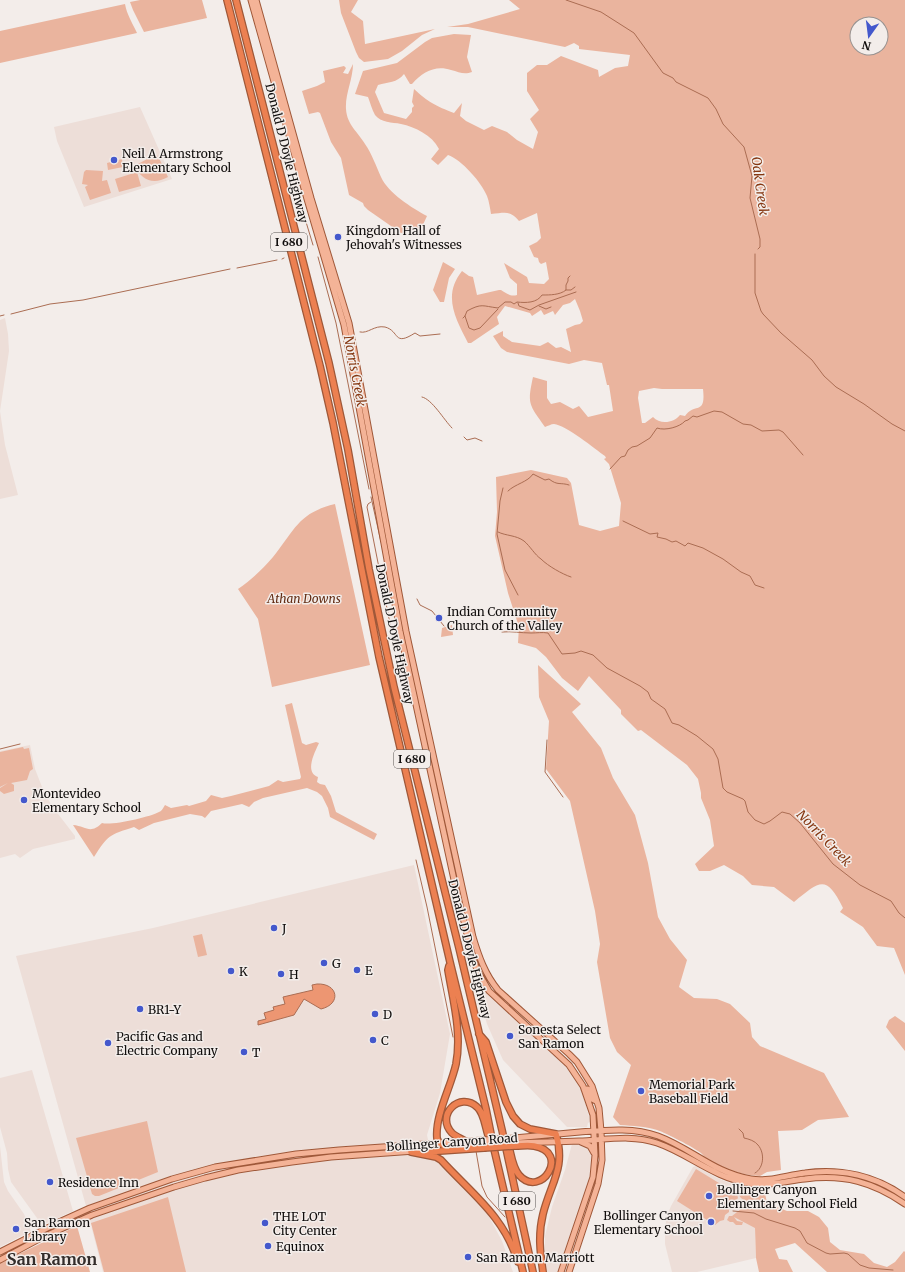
<svg xmlns="http://www.w3.org/2000/svg" width="905" height="1272" font-family="Merriweather,serif">
  <rect width="100%" height="100%" fill="#f3edea"/>
  <path fill="#edded8" d="M140,107L172,179L84,207L57,141L54,127Z
    M5,318L8,334L9,351L0,411V320Z
    M0,411L5,445L18,495L0,499Z
    M30,745L35,769L44,792L52,806L75,836V839L33,849L20,858L15,854L0,858V751Z
    M414,865L450,1034L440,1093L427,1135L432,1159L437,1162L487,1213L502,1241L513,1272H103L86,1206L16,956L153,928Z
    M485,989L490,996L563,1063L579,1085L583,1094L590,1120V1122L588,1123L587,1127H567L503,1060L487,1024L479,996Z
    M32,1070L73,1211L42,1225L11,1182L8,1169L7,1153L0,1127V1078Z
    M572,1144H583L587,1146L593,1156L590,1180L560,1272H547L545,1255V1236L552,1207L565,1170Z
    M0,1146L4,1182L8,1191L24,1214L31,1231L0,1247Z
    M696,1166L715,1177L732,1184L754,1188L756,1258L697,1272H672L665,1244V1228L667,1216L671,1206L693,1167Z"/>
  <path fill="#eab49e" fill-rule="evenodd" d="M140,0H202L207,18L144,32L133,10L130,2Z
    M339,0H358L351,12L363,21L365,44L435,29L422,35L402,51L388,59L364,62L359,58L356,52L341,13Z
    M509,0H905V975L894,948L877,946L863,927L840,912L843,908C826,874 820,881 794,902L774,887L752,885L743,876L724,865L710,871H699L695,864L714,846L710,820L701,798V793L698,779L687,765L641,730L638,731L621,714V710L589,676L578,691L562,678L546,657L536,648L518,643L519,627L508,593L495,536L497,512L496,477L531,470L567,478L571,483L579,525L600,531L619,526L621,503L609,464L604,459L606,458L605,456C595,449 566,425 554,424C551,424 548,426 545,427C529,404 527,405 533,377L547,381V398L551,404L560,402L573,409L579,406L588,417L613,411L609,385H607L602,363L584,360L569,364L507,352L501,348L493,336L503,331V336L512,342L540,346L548,342L556,348L561,347L571,352L566,329L575,325L580,324L583,321L580,311L575,299L570,303L563,305L555,315L553,311L544,315L541,310L532,316L530,313L505,306L497,317L499,324L471,343H468C456,319 442,296 462,271L469,276L473,277L477,295L499,290H501C506,293 510,297 517,295V284L510,278L504,263L527,277L529,283L544,284L549,279L546,262L541,264L539,262L538,258L534,257L529,246L537,242L541,238L537,213L519,221C510,210 505,213 491,214C490,208 489,201 487,196C482,183 461,159 448,155L438,165L431,159L439,149C432,135 415,127 401,124C392,122 381,123 375,115C372,110 370,102 368,97L355,94L363,71L397,63L425,42L432,38L454,34L471,35L467,57L472,72C464,75 459,72 451,70C435,65 423,72 412,84H410L404,74C397,83 388,82 378,85L375,92L384,113L406,119L412,112V108L414,106L412,102L414,89C428,102 436,106 454,113L462,103L460,116L466,121L484,130L492,126L507,132L517,140L533,149L538,132L530,119L539,110L527,91V73L537,65H547L561,56L598,70L599,77L615,68L628,66L630,55L579,49V46L574,43L565,47L468,27H447L468,24L520,9ZM857,24H881V48H857ZM654,388L662,389H703C706,416 695,402 685,416L680,415C674,423 660,425 653,417L645,423H642L638,398L639,391Z
    M125,4C127,15 132,22 137,33L0,63V31Z
    M353,64C353,79 345,94 346,109C347,125 358,132 365,144C372,154 376,166 381,177C388,193 412,208 427,216L421,229L401,233L368,210L364,206L363,203L349,195L341,158L331,142L320,113L318,112L309,114L302,91L317,86L325,82L323,71L344,66L346,68L343,73L348,74Z
    M155,155L158,156L168,177C152,186 142,179 134,166Z
    M122,159L123,167L108,170L107,163Z
    M86,170L103,171L102,181L107,180L111,193L90,200L85,187L88,185L82,184L84,172Z
    M137,172L141,186L119,192L115,179Z
    M443,262L455,269L449,278L444,302H440L433,290Z
    M335,504L370,665L272,687L258,619L238,589C251,580 263,569 273,557C295,530 298,513 335,504Z
    M452,625L453,635L441,637L442,628Z
    M538,665L581,704L572,712L601,748L613,778L635,815L648,863L658,917L670,939L687,960L679,987L694,998L717,999L730,1004L750,1023L752,1037L760,1046L824,1073L849,1117L818,1120L802,1130L778,1131L781,1170L767,1172L760,1176C742,1175 725,1170 710,1161C706,1159 704,1156 701,1153C693,1147 666,1133 657,1130C645,1126 633,1126 620,1125L613,1117L631,1065L617,1052L610,1038L597,962L600,944L595,911L570,801L546,769L549,721L539,697Z
    M292,703L302,743L306,745L316,742L319,743C315,752 304,772 318,777L317,782L320,784L325,785L331,796L336,812L377,834L374,840L330,817L328,808L322,796L317,792L307,788L263,798L254,802L249,807L242,804L211,811L205,818L202,816L190,814L154,823L139,830L134,827C109,835 108,835 94,857L73,825C86,826 90,835 102,823C111,826 150,817 159,812C162,811 163,808 165,805L171,808L187,805L189,806L206,801L211,795L222,798L231,796L269,786L278,780L283,782L300,779L301,777L285,705Z
    M23,747L24,749L29,748L33,769L30,771L27,780L11,783L14,785V791L4,794L0,791V788L8,783L0,787V752Z
    M202,934L207,955L198,957L193,936Z
    M895,1016L905,1023V1051L886,1027L889,1020Z
    M147,1121L158,1172L99,1196H95L92,1194L76,1138Z
    M696,1169L737,1194L738,1198L729,1208V1212L725,1215L724,1220L720,1221L715,1225L677,1201Z
    M740,1186L754,1188H764L767,1203L787,1211H808L819,1217L828,1228L830,1242L840,1250L864,1254L874,1263L887,1267L895,1262L904,1251L905,1252V1272H827L795,1243L775,1249L779,1259L787,1260L793,1272H759L756,1258L755,1228L734,1217L737,1221L743,1222L742,1225H736L733,1222H730L727,1220L729,1216H732L746,1205V1202L741,1198L738,1194Z
    M168,1197L186,1272H104L91,1223Z
    M77,1226L90,1272H0V1263Z"/>
  <path fill="#ed9672" stroke="#ab6d53" d="M317,984C338,983 342,1004 321,1009L304,999L294,1015L258,1025V1021L266,1019L264,1013L274,1010L273,1007L285,1004L283,997L313,990L312,985Z"/>
  <g fill="none" stroke-linecap="round" stroke-linejoin="round">
    <path stroke="#ab6d53" stroke-width="1" d="M566,0L601,12L634,33L663,73L673,78L676,82L708,98L716,109L723,124L744,147L752,176L750,198L760,239V247L758,249
      M293,179L313,245
      M755,254V293L761,311L763,314L781,333L812,360L824,376L836,387L864,404L892,424L905,431
      M318,257L336,323L369,489
      M282,259L284,258
      M237,268L277,260
      M566,290H571L575,287
      M518,303L519,306L530,310L539,305L576,292
      M539,306L546,309L551,307
      M11,314L50,304L83,300L230,269
      M0,316L4,315
      M465,316L469,328L474,330L480,328L498,309
      M463,318L465,316L467,311C482,303 482,306 498,308L505,302H511L514,304L517,302C526,303 537,303 542,295C550,295 560,295 566,290V285L568,281V278L570,276
      M360,332C368,334 374,325 385,327C400,331 393,347 415,333L420,336L440,334
      M422,397C432,399 444,420 452,428
      M464,437L467,440L475,438L482,441
      M610,469L621,457L625,456L628,450L632,447L637,446L650,438L657,428C665,431 680,427 685,421L688,420L693,416L697,417L714,411L722,412L743,424L751,425L762,431L779,430L783,432L803,455
      M503,488L500,501L497,534L505,570L518,595
      M508,491C515,484 528,482 533,474L545,480L549,479C558,486 560,482 569,485
      M371,497L381,542
      M371,502L368,504L367,507L395,649
      M623,521L650,534L658,533L657,537L666,539L672,542L676,541L685,546L688,543L703,548L723,559L741,572L750,576L755,585L764,588
      M498,532C506,536 516,535 524,541C530,546 535,555 541,559C548,566 562,574 571,577
      M417,599L420,605L432,611L444,626
      M502,632C512,631 521,633 531,633C537,633 542,632 548,633L562,654L575,653L581,651L593,655L607,668L640,686L648,692L651,699L665,709L672,723L679,725L697,736L713,749L718,759L723,788L727,792L743,799L745,801L748,812L755,820L764,824L770,821L782,812L790,814L800,823L833,864L860,885L891,901L899,913L905,918
      M547,740L545,772L563,797
      M0,749L20,744
      M416,860L427,907L453,1037
      M739,1129L743,1133L744,1138C749,1139 755,1141 758,1145C765,1153 764,1168 755,1173
      M476,1151L482,1186L487,1197L505,1217
      M733,1211L754,1213L766,1219L795,1228L800,1231L807,1243L826,1253L830,1254L844,1253L848,1254L860,1265L869,1268L893,1270"/>
    <defs>
      <path id="major" d="M251,0L307,199L344,325L400,631L456,889L473,959L478,972L489,991L569,1065L583,1086L593,1115L595,1155L593,1177L561,1272
        M256,0L311,198L349,323L406,631L473,937C479,957 485,974 498,990L569,1054L577,1062L592,1086L599,1108L601,1131L602,1160L598,1184L569,1272
        M584,1089H588L592,1099L596,1101
        M514,1138C536,1136 558,1134 580,1132C606,1130 633,1127 658,1136C691,1148 714,1173 751,1179C769,1182 787,1175 805,1173C841,1168 876,1176 905,1197
        M581,1142L590,1146L594,1153
        M515,1143C536,1142 557,1142 579,1141C605,1140 631,1134 657,1143C689,1154 714,1178 748,1183C768,1187 786,1181 805,1179C844,1174 873,1182 905,1204
        M463,1147L484,1145
        M0,1252L59,1222L90,1208L172,1179L215,1167L296,1154L339,1150L483,1140
        M0,1260L43,1237L92,1215L174,1187L205,1178L238,1170L292,1162L331,1157L429,1150"/>
      <path id="highway" d="M227,0L320,366L333,423L379,657L450,962L486,1109L494,1149L523,1272
        M236,0L329,363L348,450L369,569L394,687L459,948L502,1130L533,1272
        M479,1034L486,1042L506,1102L513,1116L520,1124L530,1129L556,1134C566,1168 551,1182 543,1214C538,1234 540,1252 543,1272
        M465,1141C460,1138 455,1136 452,1133C435,1115 460,1091 477,1107C484,1113 485,1126 488,1135
        M508,1143C511,1153 512,1167 519,1175C541,1200 571,1152 534,1146C528,1145 522,1146 515,1146
        M448,1148C444,1145 438,1144 437,1138C435,1115 451,1087 456,1064C462,1033 453,1000 448,970L449,966
        M411,1152L436,1157L441,1160C472,1194 504,1216 518,1262
        M425,1152L484,1148"/>
    </defs>
    <use href="#major" stroke="#9f5839" stroke-width="7"/>
    <use href="#highway" stroke="#9f5839" stroke-width="8"/>
    <use href="#major" stroke="#f4b397" stroke-width="5"/>
    <use href="#highway" stroke="#ec8051" stroke-width="5.5"/>
    <defs>
      <path id="major-bridge" d="M483,1140L514,1138
        M484,1145L515,1143"/>
      <path id="highway-bridge" d="M484,1148L515,1146"/>
    </defs>
    <use href="#major-bridge" stroke="#9f5839" stroke-width="7" stroke-linecap="butt"/>
    <use href="#highway-bridge" stroke="#9f5839" stroke-width="8" stroke-linecap="butt"/>
    <use href="#major-bridge" stroke="#f4b397" stroke-width="5"/>
    <use href="#highway-bridge" stroke="#ec8051" stroke-width="5.5"/>
  </g>
  <g fill="#4458cc" stroke="#f3edea" stroke-width="1.5">
    <circle cx="114" cy="160" r="4"/>
    <circle cx="338" cy="237" r="4"/>
    <circle cx="439" cy="618" r="4"/>
    <circle cx="24" cy="800" r="4"/>
    <circle cx="274" cy="928" r="4"/>
    <circle cx="324" cy="963" r="4"/>
    <circle cx="357" cy="970" r="4"/>
    <circle cx="231" cy="971" r="4"/>
    <circle cx="281" cy="974" r="4"/>
    <circle cx="140" cy="1009" r="4"/>
    <circle cx="375" cy="1014" r="4"/>
    <circle cx="510" cy="1036" r="4"/>
    <circle cx="373" cy="1040" r="4"/>
    <circle cx="108" cy="1043" r="4"/>
    <circle cx="244" cy="1052" r="4"/>
    <circle cx="641" cy="1091" r="4"/>
    <circle cx="50" cy="1182" r="4"/>
    <circle cx="709" cy="1196" r="4"/>
    <circle cx="711" cy="1222" r="4"/>
    <circle cx="265" cy="1223" r="4"/>
    <circle cx="16" cy="1229" r="4"/>
    <circle cx="268" cy="1246" r="4"/>
    <circle cx="468" cy="1257" r="4"/>
  </g>
  <g text-anchor="middle" dominant-baseline="central" stroke-width="3" stroke-linejoin="round" paint-order="stroke">
    <g fill="#f3edea" stroke="#54504f" stroke-width="1">
      <rect x="271" y="233" width="36" height="18" rx="3"/>
      <rect x="394" y="750" width="36" height="18" rx="3"/>
      <rect x="499" y="1192" width="36" height="18" rx="3"/>
    </g>
    <g font-size="11" font-weight="bold" fill="#100d0c">
      <text x="289" y="242">I 680</text>
      <text x="412" y="759">I 680</text>
      <text x="517" y="1201">I 680</text>
    </g>
    <g font-size="12" fill="#100d0c" stroke="#f3edea" text-anchor="start">
      <text x="122" y="153">Neil A Armstrong<tspan x="122" dy="14">Elementary School</tspan></text>
      <text x="346" y="230">Kingdom Hall of<tspan x="346" dy="14">Jehovah's Witnesses</tspan></text>
      <text x="447" y="611">Indian Community<tspan x="447" dy="14">Church of the Valley</tspan></text>
      <text x="32" y="793">Montevideo<tspan x="32" dy="14">Elementary School</tspan></text>
      <text x="282" y="928">J</text>
      <text x="332" y="963">G</text>
      <text x="365" y="970">E</text>
      <text x="239" y="971">K</text>
      <text x="289" y="974">H</text>
      <text x="148" y="1009">BR1-Y</text>
      <text x="383" y="1014">D</text>
      <text x="518" y="1029">Sonesta Select<tspan x="518" dy="14">San Ramon</tspan></text>
      <text x="116" y="1036">Pacific Gas and<tspan x="116" dy="14">Electric Company</tspan></text>
      <text x="381" y="1040">C</text>
      <text x="252" y="1052">T</text>
      <text x="649" y="1084">Memorial Park<tspan x="649" dy="14">Baseball Field</tspan></text>
      <text x="58" y="1182">Residence Inn</text>
      <text x="717" y="1189">Bollinger Canyon<tspan x="717" dy="14">Elementary School Field</tspan></text>
      <text x="703" y="1215" text-anchor="end">Bollinger Canyon<tspan x="703" dy="14">Elementary School</tspan></text>
      <text x="273" y="1216">THE LOT<tspan x="273" dy="14">City Center</tspan></text>
      <text x="24" y="1222">San Ramon<tspan x="24" dy="14">Library</tspan></text>
      <text x="276" y="1246">Equinox</text>
      <text x="476" y="1257">San Ramon Marriott</text>
    </g>
    <g font-size="12" fill="#100d0c" stroke="#f3edea">
      <text transform="translate(287 153) rotate(76)">Donald D Doyle Highway</text>
      <text transform="translate(395 634) rotate(78)">Donald D Doyle Highway</text>
      <text transform="translate(470 949) rotate(76)">Donald D Doyle Highway</text>
      <text transform="translate(452 1142) rotate(-4)">Bollinger Canyon Road</text>
    </g>
    <g font-size="12" font-style="italic" fill="#632c13" stroke="#f3edea">
      <text x="304" y="598">Athan Downs</text>
    </g>
    <g font-size="13" font-style="italic" fill="#853711" stroke="#f3edea">
      <text transform="translate(760 186) rotate(82)">Oak Creek</text>
      <text transform="translate(355 371) rotate(79)">Norris Creek</text>
      <text transform="translate(824 838) rotate(46)">Norris Creek</text>
    </g>
    <g font-size="16" font-weight="bold" fill="#332d2b" stroke="#f3edea">
      <text x="52" y="1259">San Ramon</text>
    </g>
  </g>
  <g transform="translate(869 36) rotate(194)"><circle r="19" fill="#f3edea" stroke="#989391"/>
  <path d="M0-3L7 15L0 10L-7 15Z" fill="#4458cc"/>
  <text y="-6" font-size="11" font-weight="bold" text-anchor="middle" fill="#100d0c">N</text>
  </g>
</svg>
